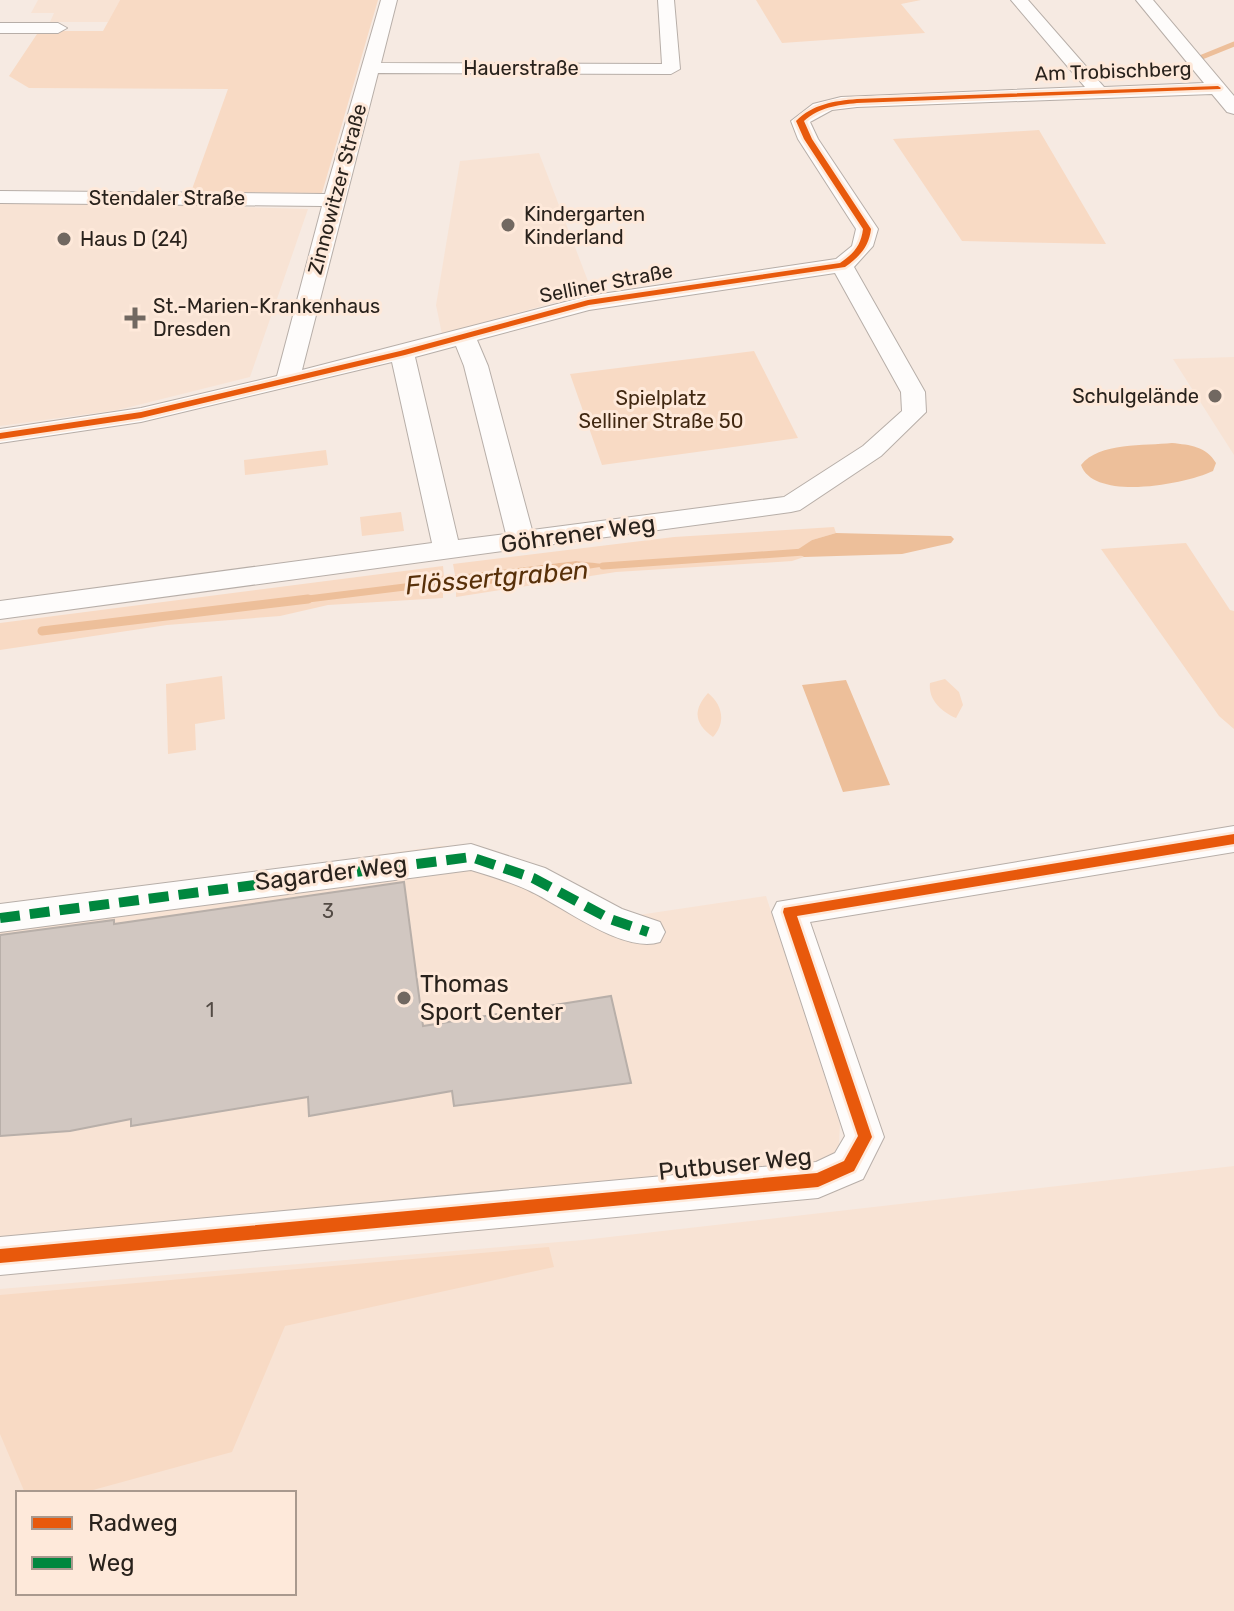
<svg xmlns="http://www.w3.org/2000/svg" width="1234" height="1611" font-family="Rubik,sans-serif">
  <rect width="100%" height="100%" fill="#f6eae2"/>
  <path fill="#f8e3d4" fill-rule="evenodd" d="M38,0H120L108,22H50L54,13H31Z
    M539,153L591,289L589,293L442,334L436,305L460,161Z
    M0,203L121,204L308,209L250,377L118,410L0,426Z
    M1234,357V455L1173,359Z
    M440,846L474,847L625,917L766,896L840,1124L839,1145L830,1159L820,1167L0,1243V909Z
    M1234,1166V1611H0V1289L583,1240ZM18,1493H294V1593H18Z"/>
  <path fill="#f8dac4" d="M120,0H378L322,193L191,192L228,89L29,88L9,76L39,31H103Z
    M756,0H921L901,4L925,33L782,43Z
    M1039,130L1106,244L962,241L893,139Z
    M754,351L798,438L602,465L570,374Z
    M326,450L328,465L245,475L244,460Z
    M401,512L404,531L362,536L360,517Z
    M834,527L836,533L812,540L795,553L804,557L792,561L616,572L456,597V588L609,565L576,561L455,575L453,564L674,537Z
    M1186,543L1230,610L1234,611V729L1219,716L1101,549Z
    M443,566L444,577L424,579L430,589L443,588V598L328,605L280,616L167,625L0,650V623Z
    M222,676L225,719L195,724L196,750L168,754L166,684Z
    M945,679L959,692L963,705L956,718C942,712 928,700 930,683Z
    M708,693C723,705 726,723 713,737C695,724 692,711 708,693Z
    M549,1247L554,1267L285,1326L232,1452L82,1493H25L0,1434V1295Z"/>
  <path fill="#edbf9a" d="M1172,443C1190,445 1206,446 1216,463L1213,471C1186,484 1094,502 1081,465C1099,442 1145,446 1172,443Z
    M836,533L951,536L954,539L951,543L902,554L804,557L794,552L812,540Z
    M576,561L613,565L463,588L430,589L423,579Z
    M846,680L890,785L843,792L802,685Z"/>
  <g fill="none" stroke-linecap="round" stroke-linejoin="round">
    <path stroke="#edbf9a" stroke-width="5" d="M1202,57L1234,44"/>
    <path stroke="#edbf9a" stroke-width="7" d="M603,566L804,552
      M292,601L437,583"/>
    <path stroke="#edbf9a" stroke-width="9" d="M42,631L308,599"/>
  </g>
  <path fill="#d1c7c1" stroke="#b8afa9" stroke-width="2" d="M404,882L423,1026L611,996L631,1083L454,1106L452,1091L309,1116L308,1097L131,1126V1119L70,1131L0,1136V935L114,920V924Z"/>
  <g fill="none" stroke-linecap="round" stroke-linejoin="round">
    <defs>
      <path id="minor" d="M381,0H397L381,63L662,64L658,0H674L680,69L671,74L378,73L302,370L588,296L836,259L852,246L856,229L798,139L791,121L813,104L841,97L1085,87L1011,0H1028L1104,87L1204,83L1136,0H1153L1234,96V114L1227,112L1212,94L857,107L832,110L810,122L818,139L878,229L873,246L854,267L925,392L926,412L881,456L800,510L791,512L0,619V601L432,543L392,362L141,422L0,443V429L141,408L277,376L322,206L0,203V191L325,194ZM835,273L901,392L902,411L863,446L784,497L532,530L488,366L477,340L589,310ZM456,346L464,366L506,534L458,540L415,357Z
        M0,23H58L67,28L58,33H0Z
        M1234,826V852L810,922L884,1137L863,1179L818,1198L0,1275V1237L816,1162L835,1153L845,1136L772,912L777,902Z
        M471,844L545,868L622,909L660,922L665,932L660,942C623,954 564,907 530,891C511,882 491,876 471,870L0,932V904Z"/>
    </defs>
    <use href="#minor" stroke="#b7aea8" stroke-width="2"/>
    <use href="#minor" fill="#fefcfb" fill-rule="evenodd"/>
    <path stroke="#00873e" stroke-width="10" stroke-dasharray="20 10" stroke-linecap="butt" d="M0,918L471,857L533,878L610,919L648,932"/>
    <defs>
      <path id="cycleway" d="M1218,86L1221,88L1220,89L857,103C837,105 820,107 804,121L812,139L871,229C869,247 859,257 845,267L589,305L405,355L141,418L0,439V433L141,412L400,351L588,300L840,263C853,254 861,246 863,229L804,139L796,121C813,104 834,101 857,99Z
        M1234,834V844L797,916L872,1137L854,1171L818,1187L0,1263V1249L817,1173L844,1161L858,1136L783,912L784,908Z"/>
    </defs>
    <use href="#cycleway" stroke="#fee9da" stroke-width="5"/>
    <use href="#cycleway" fill="#e8590c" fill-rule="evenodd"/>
  </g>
  <g fill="#716861" stroke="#fee9da" stroke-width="3">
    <circle cx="508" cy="225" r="8"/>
    <circle cx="64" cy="239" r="8"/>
    <path d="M131 306h8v8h8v8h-8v8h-8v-8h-8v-8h8z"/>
    <circle cx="1215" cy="396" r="8"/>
    <circle cx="404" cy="998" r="8"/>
  </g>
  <g text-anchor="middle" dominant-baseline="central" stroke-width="6" stroke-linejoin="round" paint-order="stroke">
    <g font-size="20" fill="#29221c" stroke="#fee9da">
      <text x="521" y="68">Hauerstraße</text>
      <text transform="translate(1113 71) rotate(-2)">Am Trobischberg</text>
      <text transform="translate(337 189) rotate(-75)">Zinnowitzer Straße</text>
      <text x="167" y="198">Stendaler Straße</text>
      <text transform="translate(606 283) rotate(-11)">Selliner Straße</text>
    </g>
    <g font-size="20" fill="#29221c" stroke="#fee9da" text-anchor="start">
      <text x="524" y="214">Kindergarten<tspan x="524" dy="23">Kinderland</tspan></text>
      <text x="80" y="239">Haus D (24)</text>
      <text x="153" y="306">St.-Marien-Krankenhaus<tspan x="153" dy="23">Dresden</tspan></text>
      <text x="1199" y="396" text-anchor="end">Schulgelände</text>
    </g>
    <g font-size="20" fill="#412812" stroke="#fee9da">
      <text x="661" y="398">Spielplatz<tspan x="661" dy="23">Selliner Straße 50</tspan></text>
    </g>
    <g font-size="20" fill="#534b45">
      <text x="328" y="911">3</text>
      <text x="210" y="1010">1</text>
    </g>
    <g font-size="24" fill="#29221c" stroke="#fee9da">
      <text transform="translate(578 534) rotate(-8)">Göhrener Weg</text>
      <text transform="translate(331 873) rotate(-7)">Sagarder Weg</text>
      <text transform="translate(735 1164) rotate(-6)">Putbuser Weg</text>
    </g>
    <g font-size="24" fill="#29221c" stroke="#fee9da" text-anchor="start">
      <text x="420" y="984">Thomas<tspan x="420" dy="28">Sport Center</tspan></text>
    </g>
    <g font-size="26" font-style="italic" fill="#583009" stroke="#fee9da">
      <text transform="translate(497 578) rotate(-5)">Flössertgraben</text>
    </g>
  </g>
  <rect x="16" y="1491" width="280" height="104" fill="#fee9da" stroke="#a9998e" stroke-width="2"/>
  <rect x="32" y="1517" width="40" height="12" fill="#e8590c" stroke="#a9998e" stroke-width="2"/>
  <text x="88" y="1531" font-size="24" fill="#29221c">Radweg</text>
  <rect x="32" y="1557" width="40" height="12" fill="#00873e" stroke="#a9998e" stroke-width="2"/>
  <text x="88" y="1571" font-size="24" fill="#29221c">Weg</text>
</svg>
